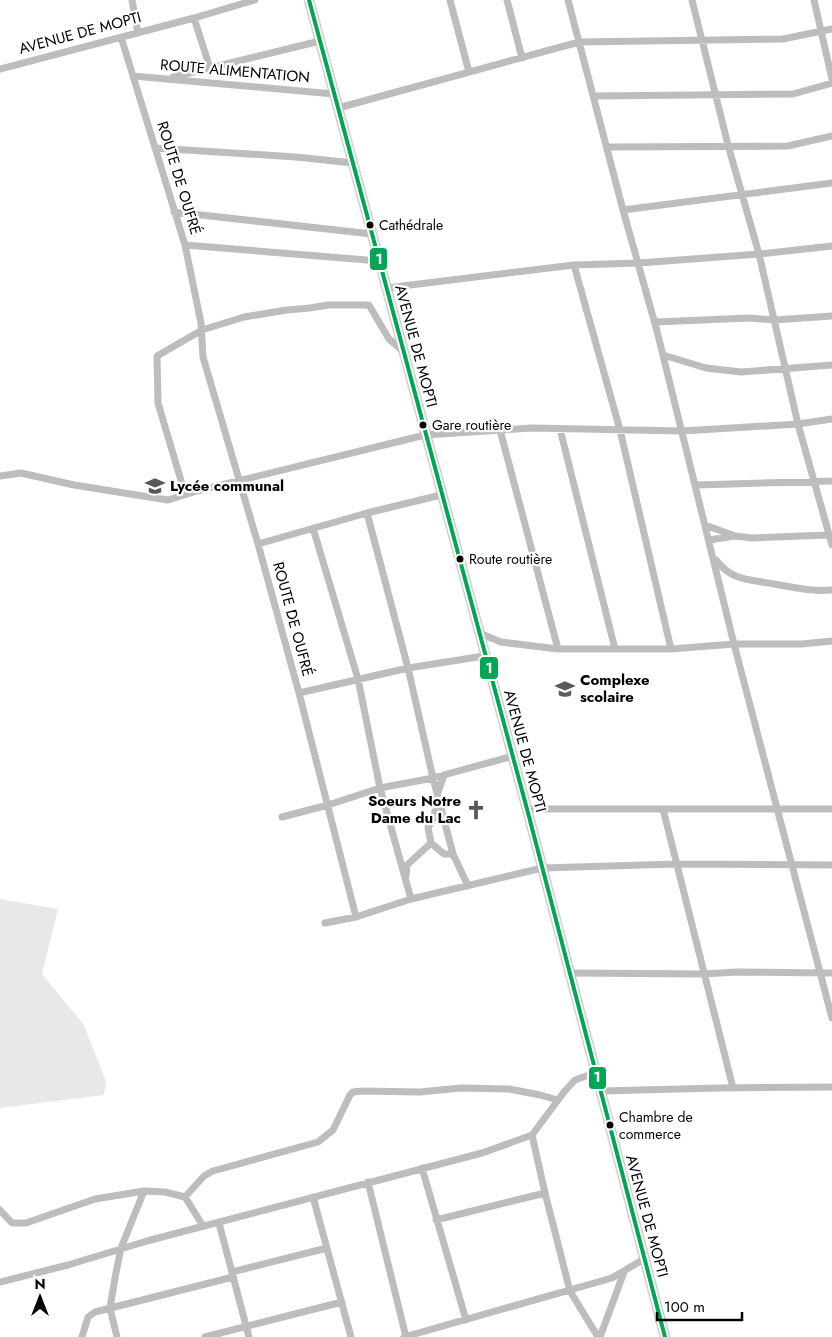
<svg xmlns="http://www.w3.org/2000/svg" width="832" height="1337" font-family="Jost,sans-serif">
  <rect width="100%" height="100%" fill="#fff"/>
  <path fill="#e8e8e8" d="M0,899L58,909L42,974L84,1025L106,1082L104,1095L0,1108Z"/>
  <g fill="none" stroke-linecap="round" stroke-linejoin="round">
    <defs>
      <path id="major" d="M309,0L527,809L665,1337"/>
    </defs>
    <use href="#major" stroke="#dbdbdb" stroke-width="11"/>
    <path stroke="#bdbdbd" stroke-width="7" d="M132,0L138,33
      M450,0L469,72
      M507,0L522,58
      M568,0L623,210L657,331L734,644L832,1018
      M692,0L728,145L759,254L798,424L832,545
      M814,0L832,79
      M194,18L210,68
      M121,37L185,245L201,323L203,357L258,544L299,693L356,917
      M0,69L194,18L255,0
      M133,76L334,94
      M173,77L320,41
      M594,96L793,94L832,83
      M338,108L579,42L783,39L832,29
      M607,147L788,146L832,136
      M155,148L296,157L353,163
      M623,210L832,183
      M174,212L372,234
      M185,245L379,261
      M574,265L620,430L671,649
      M386,288L574,265L639,263L759,254L832,246
      M655,322L749,318L774,320L832,316
      M663,355L706,368L741,372L832,365
      M560,429L615,649
      M500,430L558,649
      M0,476L21,473L74,485L168,500L197,491L425,435L532,428L682,431L798,424L832,419
      M696,485L832,481
      M185,494L158,403L157,356L202,330L244,317L287,310L310,308L328,305H369L389,339L403,351
      M367,513L408,668L433,778L453,854L468,886
      M705,525L735,536L752,538L829,535
      M313,528L358,679L380,788L411,899
      M709,540L735,536
      M258,544L367,513L441,495
      M716,560C733,582 750,579 774,584C794,587 811,592 832,590
      M479,633L501,642L558,649H671L734,644H802L832,641
      M299,693L408,668L484,656
      M527,809H832
      M663,809L733,1088
      M282,817L328,805L380,788L433,778L513,756
      M431,843L444,854H453
      M406,876L407,865L431,843L428,828L434,817L437,795L444,775
      M325,923L356,917L411,899L542,868L677,864L832,865
      M569,973L705,974L736,972L832,973
      M601,1091L719,1088L832,1087
      M532,1135L545,1193L570,1291L598,1337
      M422,1168L466,1320
      M368,1182L406,1337
      M185,1197L204,1176L213,1171L318,1142L333,1130L350,1095L353,1092L362,1091L420,1092L461,1088L509,1089L540,1095L558,1100
      M313,1197L351,1337
      M0,1210L12,1223H26L95,1199L144,1191L165,1192L185,1197L203,1226
      M436,1220L545,1193
      M219,1223L249,1337
      M232,1272L327,1248
      M0,1282L68,1265L147,1241L482,1153L532,1135L564,1092L575,1080L597,1072
      M82,1337L88,1317L95,1312L233,1277
      M117,1337L110,1308L115,1278L121,1248L144,1191
      M205,1337L342,1302
      M404,1337L612,1278L644,1259
      M600,1337L624,1272"/>
    <use href="#major" stroke="#bdbdbd" stroke-width="9"/>
    <defs>
      <path id="bus-1" d="M309,0L527,809L665,1337"/>
    </defs>
    <use href="#bus-1" stroke="#fff" stroke-width="8"/>
    <use href="#bus-1" stroke="#00a651" stroke-width="4"/>
  </g>
  <defs>
    <symbol id="university-bare" viewBox="-9 -9 18 18"><path d="M0-5L7-2L0 1L-7-2ZM-4 1L0 2.5L4 1V4Q0 6-4 4Z" fill="#595959" stroke="#fff" stroke-width="2.5" paint-order="stroke"/></symbol>
    <symbol id="school-bare" viewBox="-9 -9 18 18"><path d="M0-5L7-2L0 1L-7-2ZM-4 1L0 2.5L4 1V4Q0 6-4 4Z" fill="#595959" stroke="#fff" stroke-width="2.5" paint-order="stroke"/></symbol>
    <symbol id="church-bare" viewBox="-9 -9 18 18"><path d="M-1.2-6h2.4v3.5h3.3v2.4h-3.3V6h-2.4V-.1h-3.3v-2.4h3.3Z" fill="#595959" stroke="#fff" stroke-width="2.5" paint-order="stroke"/></symbol>
  </defs>
  <g fill-rule="evenodd">
    <use href="#university-bare" x="141" y="472" width="28" height="28"/>
    <use href="#school-bare" x="551" y="675" width="28" height="28"/>
    <use href="#church-bare" x="462" y="796" width="28" height="28"/>
  </g>
  <g fill="#000" stroke="#fff" stroke-width="2">
    <circle cx="370" cy="225" r="4.5"/>
    <circle cx="423" cy="425" r="4.5"/>
    <circle cx="460" cy="559" r="4.5"/>
    <circle cx="610" cy="1125" r="4.5"/>
  </g>
  <g text-anchor="middle" dominant-baseline="central" stroke-width="4.5" stroke-linejoin="round" paint-order="stroke">
    <g font-size="14" fill="#000" stroke="#fff" text-anchor="start">
      <text x="379" y="225">Cathédrale</text>
      <text x="432" y="425">Gare routière</text>
      <text x="469" y="559">Route routière</text>
      <text x="619" y="1117">Chambre de<tspan x="619" dy="17">commerce</tspan></text>
    </g>
    <g font-size="15" fill="#000" stroke="#fff">
      <text transform="translate(80 33) rotate(-15)">AVENUE DE MOPTI</text>
      <text transform="translate(235 71) rotate(5)">ROUTE ALIMENTATION</text>
      <text transform="translate(179 178) rotate(73)">ROUTE DE OUFRÉ</text>
      <text transform="translate(416 346) rotate(75)">AVENUE DE MOPTI</text>
      <text transform="translate(293 619) rotate(75)">ROUTE DE OUFRÉ</text>
      <text transform="translate(525 751) rotate(75)">AVENUE DE MOPTI</text>
      <text transform="translate(647 1216) rotate(75)">AVENUE DE MOPTI</text>
    </g>
    <g font-size="15" font-weight="bold" fill="#000" stroke="#fff" text-anchor="start">
      <text x="170" y="486">Lycée communal</text>
      <text x="580" y="680">Complexe<tspan x="580" dy="17">scolaire</tspan></text>
      <text x="461" y="801" text-anchor="end">Soeurs Notre<tspan x="461" dy="17">Dame du Lac</tspan></text>
    </g>
  </g>
  <g stroke="#fff" stroke-width="2">
    <rect x="369" y="247" width="19" height="24" rx="5" fill="#00a651"/>
    <rect x="479" y="656" width="20" height="24" rx="5" fill="#00a651"/>
    <rect x="588" y="1066" width="19" height="24" rx="5" fill="#00a651"/>
  </g>
  <g font-size="14" text-anchor="middle" font-weight="bold" fill="#fff">
    <text x="379" y="264">1</text>
    <text x="489" y="673">1</text>
    <text x="597" y="1082">1</text>
  </g>
  <g transform="translate(40 1297)" stroke="#ffffff" stroke-width="4" paint-order="stroke">
  <path d="M0-4L9 19L0 12L-9 19Z" fill="#000000"/>
  <text y="-8" font-size="14" font-weight="bold" text-anchor="middle" fill="#000000">N</text>
  </g>
  <path d="M657 1312v8h85v-8" fill="none" stroke="#000000" stroke-width="2.5"/>
  <text x="664" y="1312" font-size="15" fill="#000000" stroke="#ffffff" stroke-width="4" paint-order="stroke">100 m</text>
</svg>
